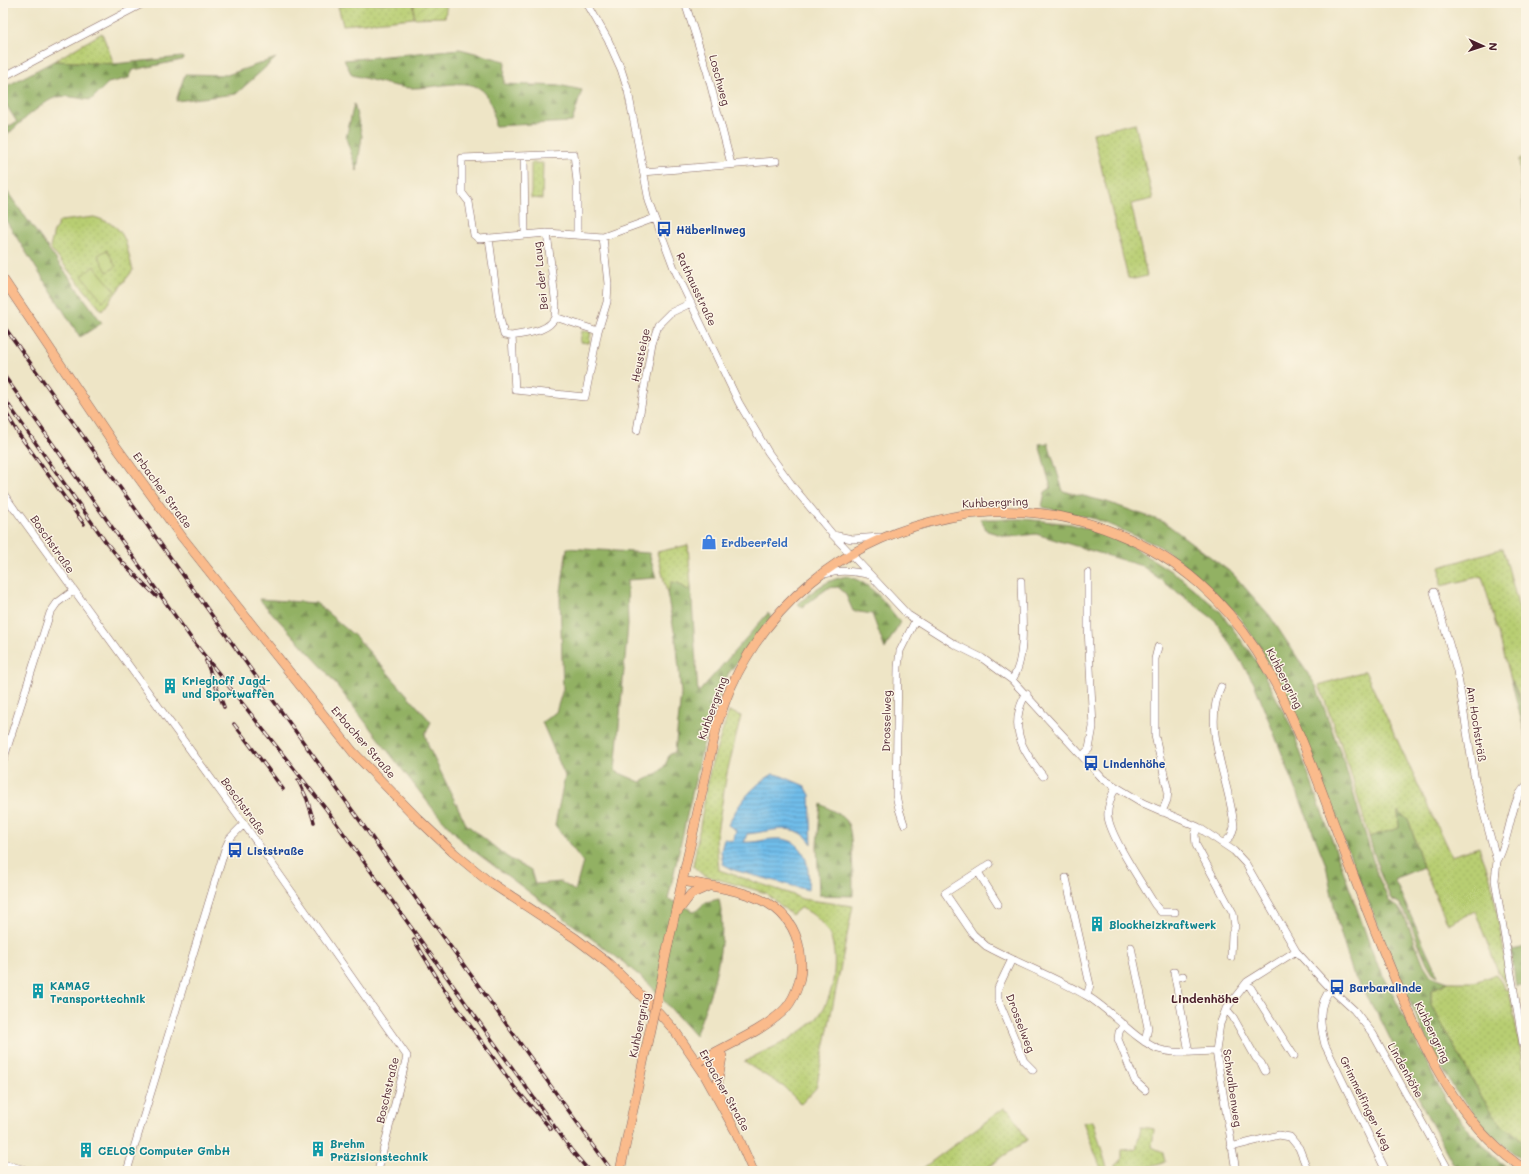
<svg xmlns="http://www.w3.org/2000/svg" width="1529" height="1174" font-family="Mali,sans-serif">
  <defs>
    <pattern id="grass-dots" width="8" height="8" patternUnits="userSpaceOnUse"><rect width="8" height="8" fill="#b8ce72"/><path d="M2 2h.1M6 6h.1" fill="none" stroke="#a0b063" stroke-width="1.8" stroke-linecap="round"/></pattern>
    <pattern id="forest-firs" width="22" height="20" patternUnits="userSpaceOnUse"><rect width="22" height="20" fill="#92b164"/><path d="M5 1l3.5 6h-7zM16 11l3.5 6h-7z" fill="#798f53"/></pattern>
    <pattern id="garden-furrows" width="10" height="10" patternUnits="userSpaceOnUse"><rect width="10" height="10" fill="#b8ce72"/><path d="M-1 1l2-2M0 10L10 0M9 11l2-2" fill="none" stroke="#a0b063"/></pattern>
    <pattern id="water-rules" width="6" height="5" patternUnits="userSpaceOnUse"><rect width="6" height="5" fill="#70bdea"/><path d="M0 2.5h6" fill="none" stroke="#5e99be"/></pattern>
  </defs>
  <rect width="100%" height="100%" fill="#fcf5e5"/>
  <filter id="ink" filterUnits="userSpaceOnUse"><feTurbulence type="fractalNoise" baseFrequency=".025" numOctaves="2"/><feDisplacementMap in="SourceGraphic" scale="8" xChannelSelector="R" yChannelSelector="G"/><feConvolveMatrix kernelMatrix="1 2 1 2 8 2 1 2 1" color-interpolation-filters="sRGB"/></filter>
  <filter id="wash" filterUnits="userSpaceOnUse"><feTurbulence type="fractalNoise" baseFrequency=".012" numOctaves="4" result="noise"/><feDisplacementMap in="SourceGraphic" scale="16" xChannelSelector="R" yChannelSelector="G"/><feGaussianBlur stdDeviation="0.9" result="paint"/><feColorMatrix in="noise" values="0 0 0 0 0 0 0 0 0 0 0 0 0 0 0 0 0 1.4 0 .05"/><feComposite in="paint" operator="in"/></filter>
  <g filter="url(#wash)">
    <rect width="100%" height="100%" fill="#eee5c6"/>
    <path fill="url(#grass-dots)" stroke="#81764e" d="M345,3H414V18L343,25L338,6H345Z
      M102,33L114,64L54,61Z
      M1135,123L1153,199L1131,204L1147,276L1134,279L1128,278L1093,133Z
      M1519,159H1526V245Z
      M531,163H543L542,199L531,198Z
      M94,217C128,227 124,240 133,270L102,311L50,248L54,231L60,221Z
      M582,331L591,332L589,343L580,342Z
      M688,545L691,587L688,590L678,583L672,582L667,593L657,552Z
      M1503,548L1526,635V718L1520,698L1511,679L1482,576L1441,586L1440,567Z
      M1365,671L1451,856L1479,847L1491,880L1510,986H1507L1498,971L1475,911L1448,924L1423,867L1409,821L1398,811L1399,828L1369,837L1349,767L1319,685Z
      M729,711L741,716L727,773L716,838L719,870L791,894L802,899L853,906L816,1088L801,1104L784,1087L744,1062C758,1053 774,1048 788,1040C797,1034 808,1027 815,1020C833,1002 837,969 833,945C830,930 815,912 800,908L792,915L766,893L703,875L693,866L710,769Z
      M1496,974L1506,990L1509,989L1526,1081V1144L1515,1134L1501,1125L1483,1099L1431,1005V990L1448,982H1475Z
      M1004,1108L1011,1112L1027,1140L982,1171H919Z
      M1093,1121L1108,1171H1102L1083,1122Z
      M1141,1127L1154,1129L1152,1147L1163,1152L1165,1162C1149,1169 1134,1171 1116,1171L1115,1165L1122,1160V1150L1136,1149Z"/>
    <path fill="url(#forest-firs)" stroke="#6e6848" d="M460,49L505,61L504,84L563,86L582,90L572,122L495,126C491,65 452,88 412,88C397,88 369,79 352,75L344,60Z
      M182,57L184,59L182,60L133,70L129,78L108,83L91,100C80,99 65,94 54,98C40,104 14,128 3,139V129L17,122L3,100V88L54,61L114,64Z
      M276,58L236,94L176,101L185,74L227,75Z
      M354,104L362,136L357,171L346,138Z
      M3,186L102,323L80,337L3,216Z
      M1048,443L1063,491L1107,502L1164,522L1233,574L1270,616L1316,686L1346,768L1377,874L1389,901L1397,906L1404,915L1424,965L1431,976L1448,982L1431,990V1005L1483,1099L1501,1125L1515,1134L1526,1144V1164L1487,1130L1455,1090L1430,1048L1396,970L1284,691L1256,641L1237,614L1183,563L1159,546L1096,519L1042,507L1045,492L1051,488L1039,444Z
      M980,519H1024L1071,524L1103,533L1130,545L1177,575L1220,611L1259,665L1291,726L1375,959L1446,1101L1465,1126L1509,1171H1457L1430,1121L1382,1022L1353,974L1337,921L1326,865L1254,683L1215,620L1142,566L1036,534L1009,537L987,531Z
      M567,548L649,553L656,578L627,580L628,625L615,771L640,782C655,776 665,771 669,755L675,752L681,694L677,647L667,593L672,582L678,583L688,590L691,587L698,693L768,613L771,617L728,674L716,707L705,737L668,899L695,912L706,902L719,899C729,945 711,994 695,1036L649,984L623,962L466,845L433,809L324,669L259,599L316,603L357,638L431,722L425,734L429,748L466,824L507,857L531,871L535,884L561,882L575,891L583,862L555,825L565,776L542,722L556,712L563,689L560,599Z
      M847,576C872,583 885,603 900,622L885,649L872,614L853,611L845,593L838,587L828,588L802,607L798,604C814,590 825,580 847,576Z
      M1511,679C1522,701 1526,713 1526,738Z
      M821,804C829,809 843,815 848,824C853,833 853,883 853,896L819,895L817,845Z
      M1398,811L1409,821L1423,867L1394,879L1438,976L1433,973L1427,963L1406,914L1399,903L1391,899L1380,873L1369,837L1399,828Z
      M1526,947V984L1516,986L1511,950Z"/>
    <path fill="url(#garden-furrows)" stroke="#81764e" d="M414,3H447L445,17L414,18Z"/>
    <path fill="#b8ce72" stroke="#81764e" d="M107,250L116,267L107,272L98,255Z
      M94,266L115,291L103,301L82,276Z"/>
    <path fill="url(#water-rules)" stroke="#5d6e8a" d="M773,774L779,775L805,786L810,795L812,844C797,820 770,832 747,834L744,842C755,843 765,839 775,839C806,837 810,865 808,890L734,870L723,864L721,851L724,839L733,841L736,830L728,825C738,804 752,786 773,774Z"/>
  </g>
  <g filter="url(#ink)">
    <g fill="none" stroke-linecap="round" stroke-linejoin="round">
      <defs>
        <path id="minor" d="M587,3L608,40L621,69L628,91L649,201L674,268L739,403L768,452L794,488L833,535L908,615L954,644L982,658L1012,680L1103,779L1143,803L1198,827L1234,851L1246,864L1296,951L1331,989L1354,1010L1373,1034L1449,1171
          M685,3L707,71L731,164
          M3,77L144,3
          M524,157L525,234
          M643,172L776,161
          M547,233L556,306L555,317
          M577,234V182L574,154L462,158V193L469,202L474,235L479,239L547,233L603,237L655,218
          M489,238L499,314L504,335L512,336L515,390L585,397L598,331L607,302L608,284L603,237
          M512,336C526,333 549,332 555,317L598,331
          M637,430L652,343L658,325L670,313L691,303
          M3,493L15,510
          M18,513L244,824L407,1056L378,1171
          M833,535L852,539L880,537
          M825,574C840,569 855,571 870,575
          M1434,592L1457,671L1475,781L1497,861L1495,880L1497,892L1526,1061
          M1158,647L1155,659V736L1168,791L1167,800L1162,812
          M1012,680C1028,657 1021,608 1021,581
          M1221,687C1201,730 1231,783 1234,827L1231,836L1224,843
          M1027,694C1022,699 1021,704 1019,711C1013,737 1027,756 1043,776
          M1082,756L1089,749L1093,727L1088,628V573
          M3,761L50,613L57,603L73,591
          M1116,788C1111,795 1107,808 1108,817C1111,838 1143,885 1155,905L1161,912H1175
          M904,824L899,809L896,795L898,667L900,651L915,621
          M1198,827L1195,834L1196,845L1233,913L1235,927L1232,934L1231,957
          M1497,861C1510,841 1510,800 1526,786
          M990,864L945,893L973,934L986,946C1019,964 1055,977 1087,996C1110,1009 1135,1040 1158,1049C1176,1055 1197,1051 1216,1051
          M978,872L998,904
          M1066,878L1090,985L1087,996
          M1131,947L1148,1028L1145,1042
          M1012,959L998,988V999L1024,1061L1033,1070
          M1174,972L1189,1052
          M1175,978L1183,976
          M1247,982L1294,1056
          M1331,989C1317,1004 1320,1026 1325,1045L1386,1171
          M1226,1009L1233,1017L1256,1058L1261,1063L1265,1071
          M1124,1024L1119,1032L1118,1039L1135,1081L1145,1090
          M1231,1147L1279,1135L1290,1137L1299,1148L1308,1171
          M3,1164L30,1171
          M127,1171L225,849L230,838L244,824
          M1236,1171L1216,1051L1220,1024L1226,1009L1247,982L1296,951"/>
        <path id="major" d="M3,279L112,441L182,537L353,752L417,818L454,853L488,881L575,938L609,964L659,1013L675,1031L703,1072L736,1132L753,1171
          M682,881C736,891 798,893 801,963C802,980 794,1002 781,1013C756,1035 725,1045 697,1063
          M678,911L691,894L709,886
          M668,945L717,725C721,713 725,701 730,689C768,605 840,545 930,522C993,505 1057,509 1118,534C1254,589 1293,714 1340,840C1361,896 1383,952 1407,1007C1433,1068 1468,1133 1526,1170
          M703,1072L722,1056
          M720,1098L718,1081L722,1057"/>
      </defs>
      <use href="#minor" stroke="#836461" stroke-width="8"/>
      <use href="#major" stroke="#836461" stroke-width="10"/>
      <use href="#minor" stroke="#fff" stroke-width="7"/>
      <use href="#major" stroke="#fabb8c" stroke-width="9"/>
      <defs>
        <path id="rail" d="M3,325L612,1171
          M3,374L193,641L326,809L572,1151L589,1171
          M3,397L105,541L123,563L156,596
          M3,408L20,436L84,524
          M206,661L224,707
          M234,724L283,789
          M298,780L307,799L314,822
          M414,940L444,989L515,1088L551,1129"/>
      </defs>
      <use href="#rail" stroke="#4a1f2b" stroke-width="3.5"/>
      <use href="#rail" stroke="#fcf5e5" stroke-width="2" stroke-dasharray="6" stroke-linecap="butt"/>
      <defs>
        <path id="major-bridge" d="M620,1171L668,945"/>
      </defs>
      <use href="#major-bridge" stroke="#836461" stroke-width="10" stroke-linecap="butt"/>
      <use href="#major-bridge" stroke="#fabb8c" stroke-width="9"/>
    </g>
  </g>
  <defs>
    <symbol id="bus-bare" viewBox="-9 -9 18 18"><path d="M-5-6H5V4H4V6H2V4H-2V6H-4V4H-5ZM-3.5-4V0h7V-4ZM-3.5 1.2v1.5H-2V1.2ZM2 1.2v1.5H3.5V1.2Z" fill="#1a4fb4" stroke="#fcf5e5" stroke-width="2.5" paint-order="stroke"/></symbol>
    <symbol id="shop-bare" viewBox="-9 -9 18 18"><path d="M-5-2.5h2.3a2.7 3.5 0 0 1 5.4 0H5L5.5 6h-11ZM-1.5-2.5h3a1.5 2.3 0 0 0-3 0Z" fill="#3f7fe0" stroke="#fcf5e5" stroke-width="2.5" paint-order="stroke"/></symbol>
    <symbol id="building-bare" viewBox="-9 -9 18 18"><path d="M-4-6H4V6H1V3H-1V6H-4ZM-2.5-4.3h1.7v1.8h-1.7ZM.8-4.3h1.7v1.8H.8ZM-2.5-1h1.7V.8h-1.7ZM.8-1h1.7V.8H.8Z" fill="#0f9aa8" stroke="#fcf5e5" stroke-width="2.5" paint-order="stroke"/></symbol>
  </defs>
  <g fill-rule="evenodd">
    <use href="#bus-bare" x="653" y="218" width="22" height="22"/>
    <use href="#shop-bare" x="698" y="531" width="22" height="22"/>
    <use href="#building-bare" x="159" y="675" width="22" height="22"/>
    <use href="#bus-bare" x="1080" y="752" width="22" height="22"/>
    <use href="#bus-bare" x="224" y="839" width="22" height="22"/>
    <use href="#building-bare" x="1086" y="913" width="22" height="22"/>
    <use href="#bus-bare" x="1326" y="976" width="22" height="22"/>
    <use href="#building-bare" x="27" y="980" width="22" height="22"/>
    <use href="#building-bare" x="307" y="1138" width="22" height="22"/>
    <use href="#building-bare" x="75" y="1139" width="22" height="22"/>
  </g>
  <g text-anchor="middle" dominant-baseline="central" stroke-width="3" stroke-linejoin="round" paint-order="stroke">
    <g font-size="11" fill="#4a1f2b" stroke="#fcf5e5">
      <text transform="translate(720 80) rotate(75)">Loschweg</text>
      <text transform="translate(540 276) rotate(-96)">Bei der Laug</text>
      <text transform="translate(697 289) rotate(65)">Rathausstraße</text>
      <text transform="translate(640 355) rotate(-78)">Heusteige</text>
      <text transform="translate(163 490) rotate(54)">Erbacher Straße</text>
      <text transform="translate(995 502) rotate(-2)">Kuhbergring</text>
      <text transform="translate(53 544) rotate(55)">Boschstraße</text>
      <text transform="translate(1285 678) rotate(63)">Kuhbergring</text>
      <text transform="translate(712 708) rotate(-70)">Kuhbergring</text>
      <text transform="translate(886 721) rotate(-89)">Drosselweg</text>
      <text transform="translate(1477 724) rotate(81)">Am Hochsträß</text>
      <text transform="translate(364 742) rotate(49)">Erbacher Straße</text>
      <text transform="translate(244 806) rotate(54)">Boschstraße</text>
      <text transform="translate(1021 1023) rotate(69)">Drosselweg</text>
      <text transform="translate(639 1025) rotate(-78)">Kuhbergring</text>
      <text transform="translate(1433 1032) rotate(64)">Kuhbergring</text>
      <text transform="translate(1406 1070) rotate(61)">Lindenhöhe</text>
      <text transform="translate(1233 1088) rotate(82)">Schwalbenweg</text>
      <text transform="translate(387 1090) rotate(-77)">Boschstraße</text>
      <text transform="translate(725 1090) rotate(61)">Erbacher Straße</text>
      <text transform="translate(1366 1103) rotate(64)">Grimmelfinger Weg</text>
    </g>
    <g font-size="11" font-weight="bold" fill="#164399" stroke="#fcf5e5" text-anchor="start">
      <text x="676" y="229">Häberlinweg</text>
      <text x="1103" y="763">Lindenhöhe</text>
      <text x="247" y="850">Liststraße</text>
      <text x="1349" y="987">Barbaralinde</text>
    </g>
    <g font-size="11" font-weight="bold" fill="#366cbe" stroke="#fcf5e5" text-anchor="start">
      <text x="721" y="542">Erdbeerfeld</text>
    </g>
    <g font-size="11" font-weight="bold" fill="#0d838f" stroke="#fcf5e5" text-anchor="start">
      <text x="182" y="680">Krieghoff Jagd-<tspan x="182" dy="13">und Sportwaffen</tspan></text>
      <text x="1109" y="924">Blockheizkraftwerk</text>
      <text x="50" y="985">KAMAG<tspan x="50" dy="13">Transporttechnik</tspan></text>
      <text x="330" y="1143">Brehm<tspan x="330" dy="13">Präzisionstechnik</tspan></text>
      <text x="98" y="1150">CELOS Computer GmbH</text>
    </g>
    <g font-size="12" font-weight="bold" fill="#4a1f2b" stroke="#fcf5e5">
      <text x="1205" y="998">Lindenhöhe</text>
    </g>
  </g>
  <rect width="1529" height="1174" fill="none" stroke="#fcf5e5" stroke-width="16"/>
  <g transform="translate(1483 46) rotate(93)" stroke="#fcf5e5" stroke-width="3" paint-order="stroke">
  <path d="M0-3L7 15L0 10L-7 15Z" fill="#4a1f2b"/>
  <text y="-6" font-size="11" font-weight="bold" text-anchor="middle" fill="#4a1f2b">N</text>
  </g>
</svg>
